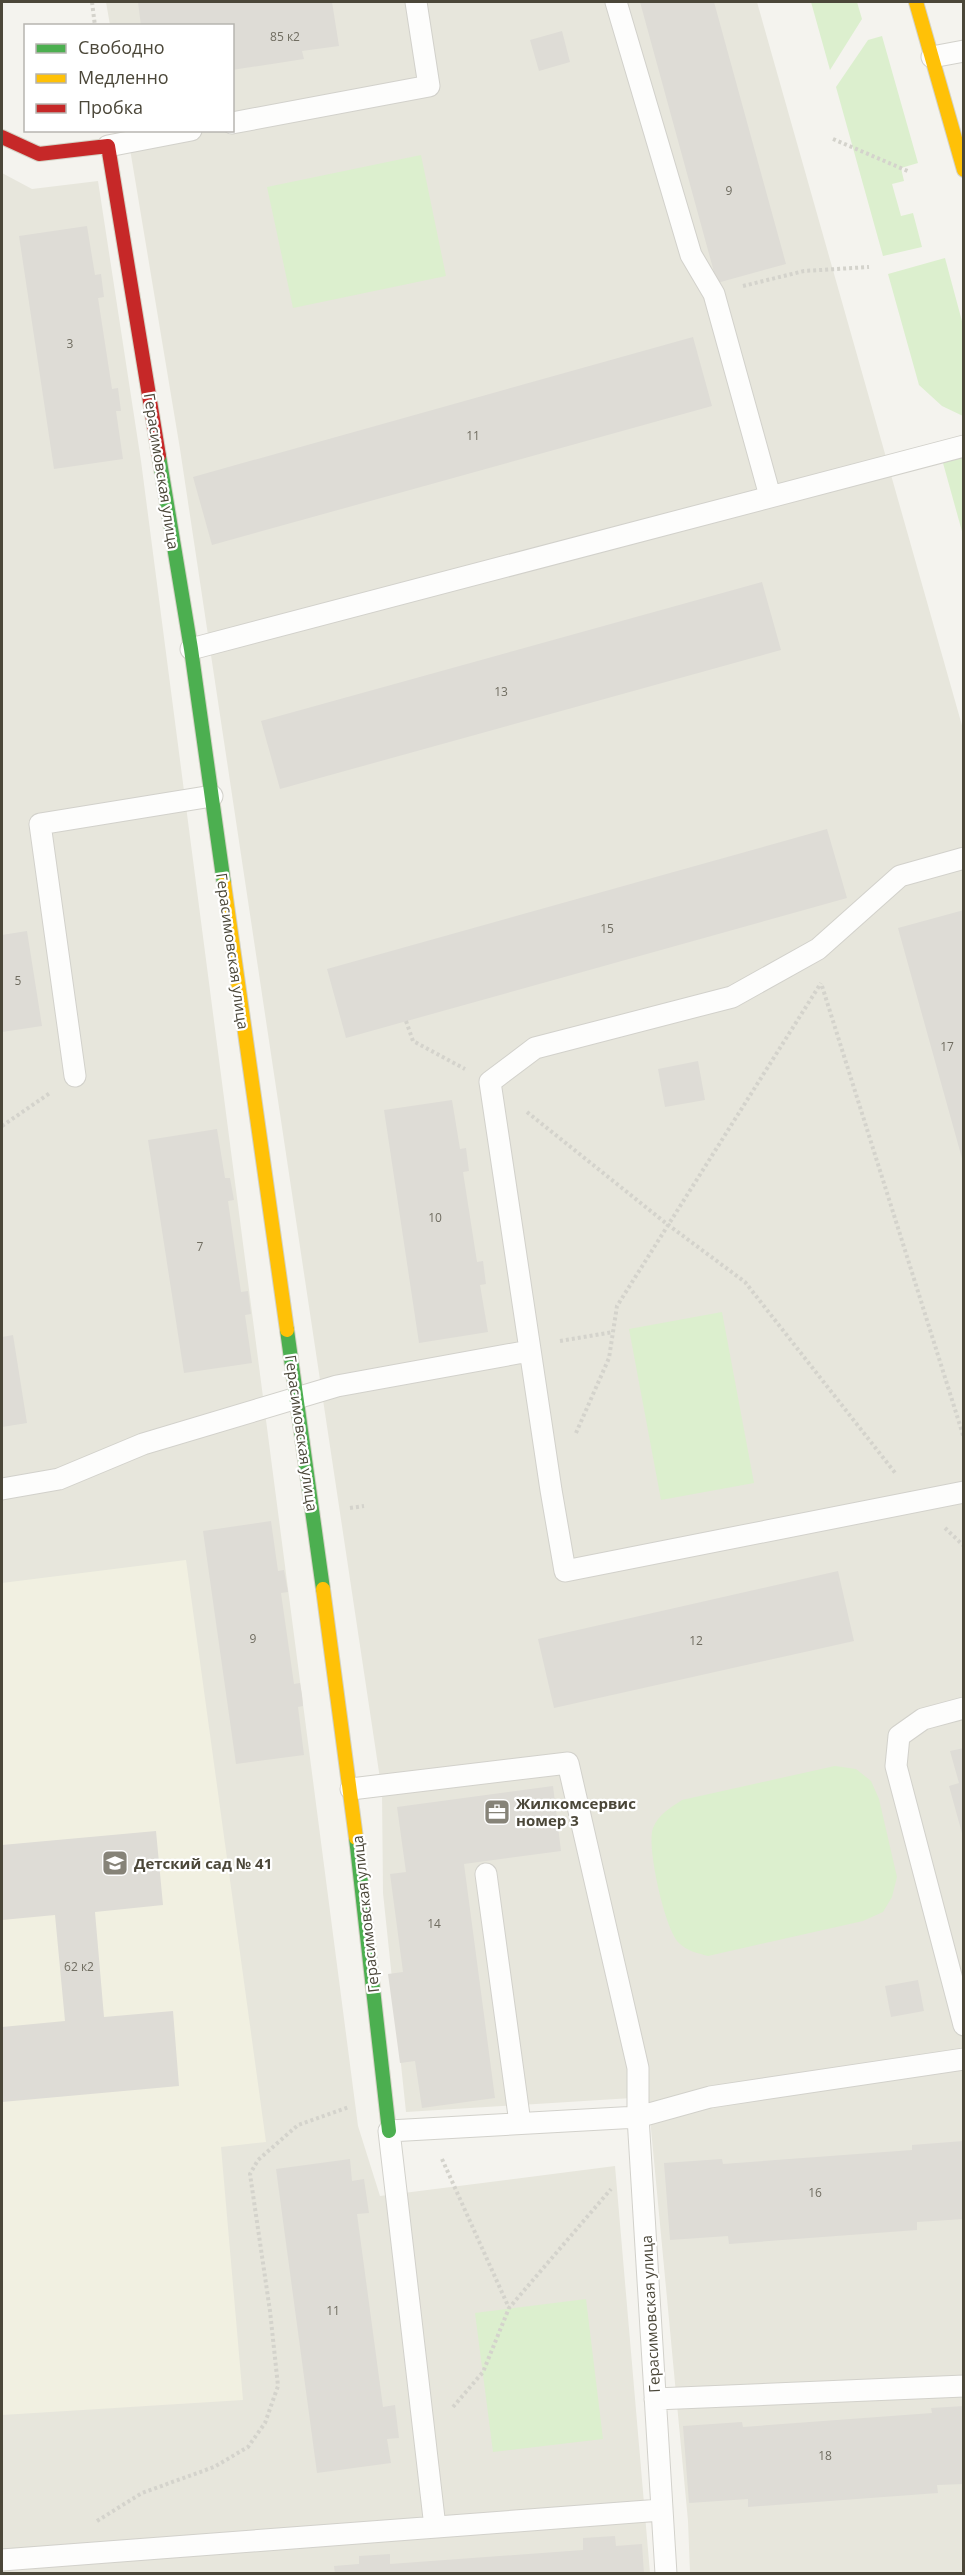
<svg xmlns="http://www.w3.org/2000/svg" width="965" height="2575" font-family="'Open Sans',sans-serif">
  <rect width="100%" height="100%" fill="#f4f3ee"/>
  <path fill="#e7e6dc" d="M106,2H757L963,729V2573H690L688,2521L648,2097L406,2112L383,1893L382,1792L180,449L127,131L232,130V26L110,25Z
    M2,173L32,189L98,181L141,461L358,2126L380,2196L615,2166L650,2573H2Z"/>
  <path fill="#f1f0e1" d="M186,1560L266,2142L221,2147L243,2400L2,2415V1583Z"/>
  <path fill="#dcefce" d="M811,2H857L862,19L830,70Z
    M882,36L918,163L901,168L904,181L892,184L901,216L913,213L922,247L883,256L836,87L868,40Z
    M421,155L446,276L293,308L267,187Z
    M945,258L963,325V416L942,406L919,385L888,274Z
    M963,457H964L963,535L943,463Z
    M722,1312L754,1483L661,1500L629,1329Z
    M835,1766L856,1769L871,1781L879,1799L897,1877L892,1897L883,1912L863,1921L708,1956C697,1953 687,1951 679,1943C665,1930 646,1845 653,1828C659,1814 670,1808 682,1800Z
    M586,2299L603,2439L493,2452L475,2313Z"/>
  <path fill="#dedcd6" d="M138,2H332L339,46L302,51L304,59L232,70V26H141Z
    M640,2H714L786,264L717,283Z
    M562,31L570,62L539,71L530,40Z
    M87,226L95,275L101,274L104,297L98,298L112,389L118,388L121,411H116L123,459L54,469L19,236Z
    M693,337L712,406L212,545L193,477Z
    M762,582L781,650L280,789L261,721Z
    M827,829L847,898L346,1038L327,969Z
    M964,910V1162H963L898,928Z
    M27,931L42,1026L2,1032V935Z
    M698,1061L705,1100L665,1107L658,1069Z
    M452,1100L460,1149L466,1148L469,1171L463,1172L477,1262L483,1261L486,1284L480,1285L488,1332L419,1343L384,1110Z
    M217,1129L225,1178H230L234,1200L228,1201L241,1292L248,1291L251,1314L245,1315L252,1363L184,1373L148,1140Z
    M13,1335L27,1423L2,1427V1337Z
    M271,1521L278,1571L284,1570L288,1592L281,1593L294,1684L300,1683L302,1695L303,1706L298,1707L304,1755L236,1764L203,1531Z
    M838,1571L854,1641L554,1708L538,1639Z
    M964,1748V1837H963L949,1786L959,1783L950,1751Z
    M553,1786L561,1851L464,1864L495,2098L422,2108L415,2061L400,2063L388,1974L403,1972L390,1874L406,1872L397,1807Z
    M156,1831L163,1905L95,1912L104,2017L173,2011L179,2086L2,2102V2027L65,2021L55,1915L2,1920V1845Z
    M918,1980L924,2011L891,2017L885,1986Z
    M964,2141V2219L917,2222V2230L729,2244L728,2236L670,2240L664,2163L722,2159L723,2164L912,2150V2145Z
    M350,2159L352,2181L364,2179L369,2213L357,2214L383,2407L395,2405L399,2438L387,2439L391,2463L317,2473L276,2169Z
    M964,2406V2484L937,2485L938,2493L748,2507V2499L689,2503L683,2426L742,2422L743,2427L932,2413L931,2408Z
    M615,2536L616,2546L642,2544L644,2574H335L334,2566L359,2564V2556L390,2554V2564L583,2550V2538Z"/>
  <g fill="none" stroke-linecap="round" stroke-linejoin="round">
    <defs>
      <path id="lane" d="M616,2L691,255L714,294L770,496
        M932,57L964,51
        M232,123L429,86L416,2
        M108,146L191,130
        M191,649L964,446
        M964,858L900,876L818,949L732,997L535,1048L490,1082L551,1490L565,1571L964,1492
        M75,1076L40,824L212,796
        M2,1489L59,1479L143,1444L337,1386L529,1351
        M964,1708L923,1719L899,1736L896,1766L964,2025
        M351,1789L568,1763L638,2068V2117L710,2097L964,2059
        M486,1874L520,2123
        M655,2399L964,2386
        M435,2527L389,2131L638,2117L666,2574
        M2,2560L661,2510"/>
      <path id="fast" d="M159,456L191,649L224,884
        M287,1330L323,1589
        M356,1838L389,2131"/>
      <path id="slow" d="M916,2L964,170
        M224,884L287,1330
        M323,1589L356,1838"/>
      <path id="jam" d="M2,137L39,154L108,146L159,456"/>
    </defs>
    <use href="#lane" stroke="#d2d1cb" stroke-width="23"/>
    <use href="#fast" stroke="#d3d2c5" stroke-width="16"/>
    <use href="#slow" stroke="#d3d2c5" stroke-width="16"/>
    <use href="#jam" stroke="#d3d2c5" stroke-width="16"/>
    <path stroke="#d4d3cc" stroke-width="4" stroke-dasharray="3 3" stroke-linecap="butt" d="M92,2L95,26
      M833,139L910,172
      M743,286L804,271L869,267
      M822,986L964,1438
      M406,1021L413,1041L465,1069
      M527,1112L667,1224L745,1282L896,1474
      M2,1126L50,1093
      M560,1341L613,1332
      M576,1433L609,1358L617,1306L821,983
      M350,1508L364,1506
      M945,1528L964,1546
      M442,2159L509,2308
      M453,2407L483,2372L509,2308L611,2189
      M97,2521L142,2493L214,2467L248,2447L265,2423L278,2386L270,2311L250,2174L258,2160L298,2125L349,2107"/>
    <use href="#lane" stroke="#fdfdfc" stroke-width="21"/>
    <use href="#fast" stroke="#4caf50" stroke-width="14"/>
    <use href="#slow" stroke="#ffc107" stroke-width="14"/>
    <use href="#jam" stroke="#c62828" stroke-width="14"/>
  </g>
  <defs>
    <symbol id="office-square" viewBox="-11 -11 22 22"><rect x="-9" y="-9" width="18" height="18" rx="4" fill="#868378" stroke="#fff"/><path d="M-6-3h4V-5.5h4V-3h4V5H-6ZM-1-4.5V-3h2v-1.5ZM-6 0V1H6V0Z" fill="#fff"/></symbol>
    <symbol id="school-square" viewBox="-11 -11 22 22"><rect x="-9" y="-9" width="18" height="18" rx="4" fill="#868378" stroke="#fff"/><path d="M0-5L7-2L0 1L-7-2ZM-4 1L0 2.5L4 1V4Q0 6-4 4Z" fill="#fff"/></symbol>
  </defs>
  <g fill-rule="evenodd">
    <use href="#office-square" x="482" y="1797" width="30" height="30"/>
    <use href="#school-square" x="100" y="1848" width="30" height="30"/>
  </g>
  <g text-anchor="middle" dominant-baseline="central" stroke-width="4.5" stroke-linejoin="round" paint-order="stroke">
    <g font-size="12" fill="#706d61">
      <text x="285" y="36">85 к2</text>
      <text x="729" y="190">9</text>
      <text x="70" y="343">3</text>
      <text x="473" y="435">11</text>
      <text x="501" y="691">13</text>
      <text x="607" y="928">15</text>
      <text x="18" y="980">5</text>
      <text x="947" y="1046">17</text>
      <text x="435" y="1217">10</text>
      <text x="200" y="1246">7</text>
      <text x="253" y="1638">9</text>
      <text x="696" y="1640">12</text>
      <text x="434" y="1923">14</text>
      <text x="79" y="1966">62 к2</text>
      <text x="815" y="2192">16</text>
      <text x="333" y="2310">11</text>
      <text x="825" y="2455">18</text>
    </g>
    <g font-size="15" fill="#4b4739" stroke="#fff">
      <text transform="translate(162 471) rotate(81)">Герасимовская улица</text>
      <text transform="translate(233 951) rotate(82)">Герасимовская улица</text>
      <text transform="translate(302 1433) rotate(82)">Герасимовская улица</text>
      <text transform="translate(365 1914) rotate(-96)">Герасимовская улица</text>
      <text transform="translate(650 2314) rotate(-93)">Герасимовская улица</text>
    </g>
    <g font-size="15" font-weight="bold" fill="#4b4739" stroke="#fff" text-anchor="start">
      <text x="516" y="1803">Жилкомсервис<tspan x="516" dy="17">номер 3</tspan></text>
      <text x="134" y="1863">Детский сад № 41</text>
    </g>
  </g>
  <rect width="965" height="2575" fill="none" stroke="#4b4739" stroke-width="6"/>
  <rect x="24" y="24" width="210" height="108" fill="#ffffff" stroke="#b7b5b0" stroke-width="1.5"/>
  <rect x="36" y="44" width="30" height="9" fill="#4caf50" stroke="#b7b5b0" stroke-width="1.5"/>
  <text x="78" y="54" font-size="18" fill="#4b4739">Свободно</text>
  <rect x="36" y="74" width="30" height="9" fill="#ffc107" stroke="#b7b5b0" stroke-width="1.5"/>
  <text x="78" y="84" font-size="18" fill="#4b4739">Медленно</text>
  <rect x="36" y="104" width="30" height="9" fill="#c62828" stroke="#b7b5b0" stroke-width="1.5"/>
  <text x="78" y="114" font-size="18" fill="#4b4739">Пробка</text>
</svg>
